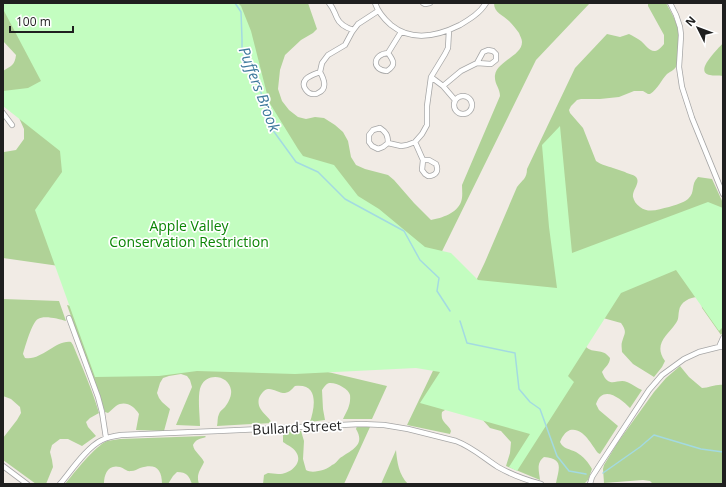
<svg xmlns="http://www.w3.org/2000/svg" width="726" height="487" font-family="'Open Sans',sans-serif">
  <rect width="100%" height="100%" fill="#f1ebe5"/>
  <path fill="#b0d297" d="M3,3H308L317,29L313,33L301,40L285,55L280,70L278,89L282,101L289,110L298,117L306,119L315,117L324,118L335,125L343,132L348,141L351,157L356,165L365,169L388,175L394,180L414,203L431,220C442,218 457,213 461,202C463,197 462,190 462,185L500,96C500,88 494,84 495,75C497,61 522,56 522,42C522,39 520,36 519,33C516,29 513,25 509,21C503,15 494,13 494,3H590L536,60L394,349L101,272L3,258V151L4,152L16,150L24,139V129L16,111L3,101V71C11,66 15,65 16,55L3,41Z
    M648,3H666C671,12 677,22 679,33C680,43 678,55 677,65C675,70 671,71 667,74C661,80 658,89 650,94H648L643,91H634L619,97L600,99H581L577,100L571,106L569,110L570,113L583,128L596,161C601,165 608,166 613,168C617,169 621,171 625,172C628,174 633,174 636,177C641,183 632,190 633,197C634,201 636,204 640,207C649,214 659,209 669,207C675,205 683,203 688,199C696,192 690,185 698,177L712,179L723,203V332L721,335L702,308L701,301L698,297C690,297 680,302 679,311C678,316 679,319 676,323C667,336 653,344 665,361L662,367L654,377L633,364L622,352C622,349 621,345 622,342C625,332 627,332 621,323L603,318L585,346C594,355 602,347 610,358C610,364 605,367 602,372C609,390 617,378 627,382C632,384 637,388 642,390L630,408C621,399 603,384 596,404L599,410L618,426L600,454L598,453C591,444 583,427 570,430C565,432 562,437 560,442C563,449 570,449 576,452C583,456 589,463 592,469L588,480L584,484H560L556,483C559,468 564,459 544,457C536,463 539,471 540,480L506,466L510,453L511,442L501,431L490,428L480,417L448,408L442,412C440,423 448,423 451,431L450,434L407,425L485,262L517,187C522,180 527,179 527,169L575,68L607,34L620,37L629,34C633,36 637,38 641,41C649,48 653,58 664,44V35L648,6Z
    M723,43V76C719,75 713,76 710,75C693,72 719,48 723,43Z
    M3,299L59,301L66,321C59,319 44,315 38,319C32,322 25,347 23,354L25,358C42,361 55,340 71,342L73,345C82,367 92,389 99,413L90,418L86,422L88,427L96,436L82,446L68,439H60L52,445L50,452L52,460L53,467L46,484H36L3,460V438L17,420L21,413L20,407L11,399L3,396Z
    M67,305L269,358L387,386L372,419H343C347,411 351,405 350,395C349,389 336,382 329,383C326,384 324,387 322,390L323,409L325,420L310,422C315,407 319,383 295,386C292,389 290,392 285,393C275,393 268,382 260,396C258,399 258,404 260,408C263,414 269,417 272,423L217,426C218,422 217,418 219,414C220,411 222,410 225,407C228,403 232,396 231,390C229,375 207,372 201,386C197,394 200,416 200,426L176,425L192,387L190,380L187,376L181,374L169,376L163,378L160,383L157,393L159,398L162,402L170,409L164,431L136,430L139,414C134,406 125,400 116,406C113,408 111,411 108,413L105,412Z
    M680,366L689,377L702,388C709,388 716,384 723,385V484H653L650,481L643,480L604,483L603,469L604,465L618,442L654,392L666,378Z
    M357,426L370,427L344,484H263L264,475L268,473C271,473 275,474 278,474C289,475 304,463 296,452C293,447 287,445 283,442V432L301,431L304,441L303,459L306,470C312,474 327,470 332,465C335,464 337,461 339,459C351,450 366,446 356,429Z
    M205,436L206,437C200,439 196,439 193,445C194,452 201,455 204,462C200,471 196,474 199,484H192C189,476 187,472 177,472L173,476L168,484H162C162,468 155,463 140,468C137,469 135,471 131,471C127,472 124,468 120,467C108,464 104,474 104,484H65C74,473 95,446 107,441C111,440 116,440 120,439Z
    M396,450C397,462 399,475 408,484H381Z"/>
  <path fill="#c3fdc0" d="M3,3H238L241,6L251,31L269,102L298,149L303,156L334,165L358,196L379,209L425,247L451,253L478,280L557,288L549,227L542,145L560,126L572,253L708,202L723,208V327L719,331L676,270L621,293L568,376L574,382L517,471L509,467L530,434L420,403L440,372L416,368L295,374L197,371L159,376L95,377L35,210L62,172L60,151L3,106V91L28,88L41,81L3,9Z"/>
  <g fill="none" stroke-linecap="round" stroke-linejoin="round">
    <path stroke="#a3dae1" stroke-width="1.5" d="M235,3L241,12L242,39V50L259,86L272,129L296,162L318,172L345,199L404,231L420,260L439,278L437,291L450,311
      M460,321L467,343L515,353L519,389L530,402L540,409L557,456L569,471L586,474
      M603,473L640,447L654,435L701,449L723,452"/>
    <defs>
      <path id="minor" d="M329,3C334,9 334,12 337,18C340,25 347,28 353,30
        M375,3C378,12 383,18 391,25C412,42 438,36 460,25C470,19 480,13 486,3
        M423,3L425,4L430,3
        M670,3L676,15L680,27L681,35L679,67L682,87L692,118L723,194
        M388,53C373,54 371,70 387,71C396,65 394,61 388,53L401,32
        M320,72C324,79 328,89 318,93C317,94 316,94 315,94C308,95 300,86 306,79C309,76 315,74 320,72L322,63L328,55L345,45L352,32L358,24L378,11
        M431,77L445,54L448,48L449,30
        M454 105a9 9 0 1 1 18 0a9 9 0 1 1-18 0Z
        M455,100L443,86L461,71L477,63L483,52L488,50L493,51L496,54V60L491,64L477,63
        M3,113L12,125
        M415,142L423,160L422,170L425,174L428,176C436,176 439,171 436,164L429,160H423
        M388,143C388,135 386,132 380,128L373,130L369,135V142L372,146L378,149L383,147L388,143L401,146L407,145L415,142L422,134L427,125V106L431,77L443,86
        M69,318L98,397L102,412L106,438
        M719,347L723,338
        M3,466L27,484
        M60,484C71,471 87,447 102,440C108,437 114,436 121,435L218,431L361,424L384,425L408,429L456,441C472,447 484,458 498,467C512,475 526,480 541,484
        M590,484L592,477L601,463L649,390L662,375L684,359L699,352L719,347H723"/>
    </defs>
    <use href="#minor" stroke="#a6a6a6" stroke-width="6"/>
    <use href="#minor" stroke="#fff" stroke-width="4.5"/>
  </g>
  <g text-anchor="middle" dominant-baseline="central" stroke-width="3.5" stroke-linejoin="round" paint-order="stroke">
    <g font-size="14" fill="#0b8505" stroke="#fff">
      <text x="189" y="225">Apple Valley<tspan x="189" dy="16">Conservation Restriction</tspan></text>
    </g>
    <g font-size="14" fill="#1f1f1f" stroke="#fff">
      <text transform="translate(297 427) rotate(-3)">Bullard Street</text>
    </g>
    <g font-size="15" font-style="italic" fill="#3e799c" stroke="#fff">
      <text transform="translate(260 89) rotate(69)">Puffers Brook</text>
    </g>
  </g>
  <rect width="726" height="487" fill="none" stroke="#1f1f1f" stroke-width="8"/>
  <g transform="translate(698 28) rotate(312)" stroke="#ffffff" stroke-width="3" paint-order="stroke">
  <path d="M0-3L7 15L0 10L-7 15Z" fill="#1f1f1f"/>
  <text y="-6" font-size="11" font-weight="bold" text-anchor="middle" fill="#1f1f1f">N</text>
  </g>
  <path d="M10 26v6h63v-6" fill="none" stroke="#1f1f1f" stroke-width="2"/>
  <text x="16" y="26" font-size="12" fill="#1f1f1f" stroke="#ffffff" stroke-width="3" paint-order="stroke">100 m</text>
</svg>
